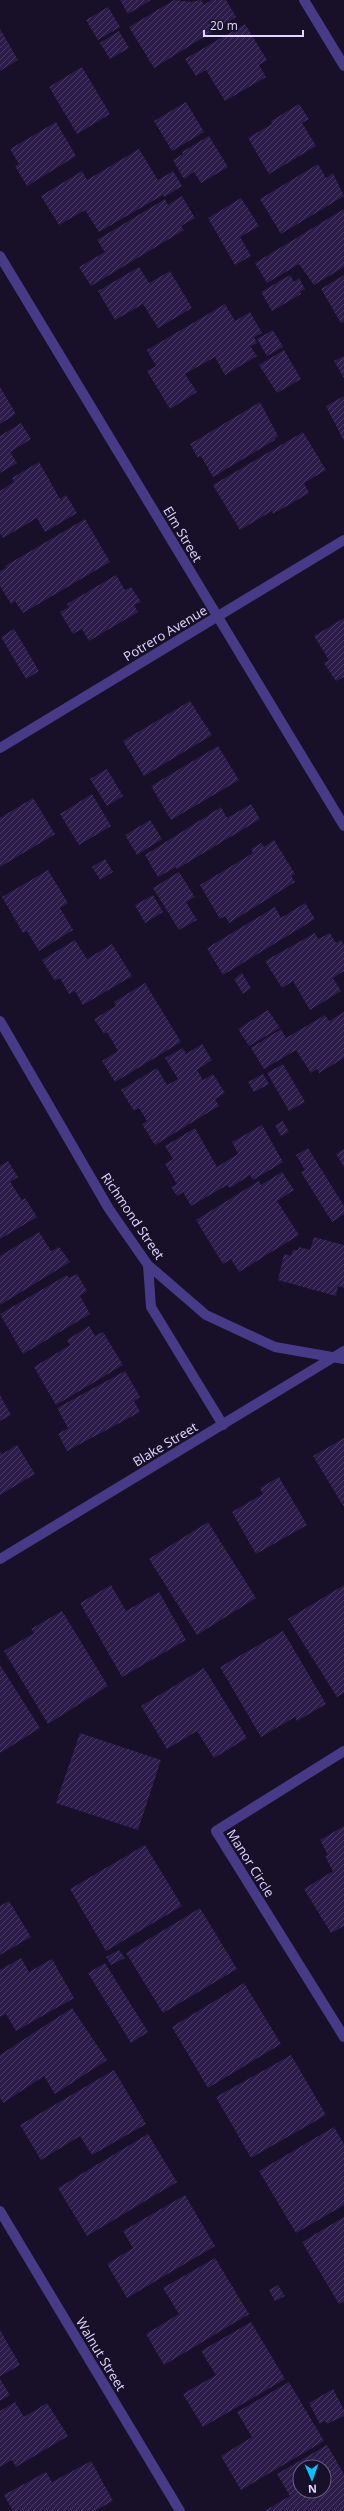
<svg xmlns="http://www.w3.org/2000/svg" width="344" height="2511" font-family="'Open Sans',sans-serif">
  <defs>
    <pattern id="building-hatch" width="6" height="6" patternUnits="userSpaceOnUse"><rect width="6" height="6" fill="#2b1c49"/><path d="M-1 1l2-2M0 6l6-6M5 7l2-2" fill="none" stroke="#493c64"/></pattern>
  </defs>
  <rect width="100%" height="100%" fill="#171028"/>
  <path fill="url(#building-hatch)" fill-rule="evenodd" d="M120,0H151L128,14Z
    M174,0L191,2L201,0L204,5L211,0H226L236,17L154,68L129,27Z
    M108,7L120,27L98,40L86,20Z
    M245,24L267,60L259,65L266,77L225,101L206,70L196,76L185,59Z
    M0,29L18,60L0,71Z
    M119,31L129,48L110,59L100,43Z
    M82,67L110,114L77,134L49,87Z
    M186,102L204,132L172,151L154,121Z
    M299,104L309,119L302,123L316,146L269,174L248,138L272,124L271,121Z
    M56,122L76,156L27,186L15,166L19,164L10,149Z
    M209,136L228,167L201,183L194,172L184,179L173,160L183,154L182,152Z
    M139,149L158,180L173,171L182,186L164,197L163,195L99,232L85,210L59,225L41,196L82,171L87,180Z
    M318,164L326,178L333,173L344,196L281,234L260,199Z
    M182,196L195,218L181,226L184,230L91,286L79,267L105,252L97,240L165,199L168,205Z
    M241,198L259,226L240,237L251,256L235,265L208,218Z
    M344,209V267L314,285L299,264L267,283L255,263Z
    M139,267L149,283L170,271L192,308L158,328L143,304L115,320L98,291Z
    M290,275L294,282L299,278L305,289L300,292L301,294L272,311L261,292Z
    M344,275V322L341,323L321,289Z
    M225,304L235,321L250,312L262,333L254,337L257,343L250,346L257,356L225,375L215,357L185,374L197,392L170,409L147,371L156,366L147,350Z
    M273,330L283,347L267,356L257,339Z
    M284,350L301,379L277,393L259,365Z
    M344,356V378L334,361Z
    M0,387L16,414L0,424Z
    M344,396V441L326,406Z
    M260,402L278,436L274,439L275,440L213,477L201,456L198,458L190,444Z
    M21,423L31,439L10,452L17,463L0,473V436Z
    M303,432L326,470L304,483L309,493L273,514L272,511L240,530L213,485Z
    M39,462L60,499L66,495L77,513L45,532L37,518L3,538L0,533V491L14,482L12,478Z
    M85,519L110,562L23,613L15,601L11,604L0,586V571L6,568L5,566Z
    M116,575L125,590L131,587L141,602L134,605L138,612L89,641L82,629L73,634L60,612L69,607L67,604Z
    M344,618V677L336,681L324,663L329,660L314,636Z
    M14,629L39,671L26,679L1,637Z
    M190,701L212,735L144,776L123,741Z
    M218,746L239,780L171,820L151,786Z
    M107,769L123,796L107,806L90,779Z
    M92,794L111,826L79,845L60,814Z
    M33,798L55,834L0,867V818Z
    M251,804L260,819L177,869L176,867L158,877L145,855L221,807L227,818Z
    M150,820L162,839L137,855L125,835Z
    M274,840L295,874L291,876L295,882L229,923L225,916L220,919L200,885L253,853L251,849L261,843L264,847Z
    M105,859L113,872L100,880L92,867Z
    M48,870L68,903L60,908L73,930L39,951L27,931L23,933L2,897Z
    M179,872L195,897L186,902L197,920L179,930L153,888Z
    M153,895L163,912L145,923L135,905Z
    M305,903L315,919L223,975L207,948L275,907L281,918Z
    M315,933L318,939L330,933L336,943L341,940L344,945V971L333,978L341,991L310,1010L293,981L282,988L265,961Z
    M75,940L87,959L112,944L132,976L83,1005L75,991L69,994L60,978L55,981L42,960Z
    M242,973L251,988L243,994L234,979Z
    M145,983L181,1042L115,1082L102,1061L118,1051L107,1032L104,1034L94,1019L116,1006L114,1002Z
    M268,1010L280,1028L249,1046L238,1029Z
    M344,1012V1058L319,1073L317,1069L311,1073L296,1050L264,1069L251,1048L281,1029L286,1038L325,1015L329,1021Z
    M202,1044L212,1060L197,1070L203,1080L213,1074L225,1093L215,1099L219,1106L155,1145L142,1124L147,1121L139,1108L134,1111L121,1090L157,1068L167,1085L178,1079L165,1058L183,1048L186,1054Z
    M283,1064L305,1102L289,1111L267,1073Z
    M263,1074L269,1084L254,1092L248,1082Z
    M283,1121L289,1132L281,1136L275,1125Z
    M262,1125L283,1162L253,1180L250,1175L230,1188L227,1185L191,1206L183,1192L177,1196L171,1187L177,1184L165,1164L173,1159L165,1146L195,1128L217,1167L238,1154L232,1142Z
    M308,1148L344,1206V1214L332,1222L301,1172L305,1170L296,1155Z
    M344,1149V1167L336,1154Z
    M8,1161L18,1177L10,1182L22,1200L25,1198L37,1217L0,1239V1166Z
    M282,1172L294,1190L277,1201L299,1235L239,1272L231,1259L223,1264L196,1220L259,1181L261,1185Z
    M39,1232L51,1251L59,1247L70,1262L0,1305V1256Z
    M314,1237L344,1245V1288L338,1286L336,1296L278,1280L284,1254L291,1256L293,1250H298L299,1247L310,1250Z
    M77,1274L87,1291L80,1296L90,1314L23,1354L0,1314L67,1275L69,1278Z
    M89,1326L95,1336L103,1332L123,1365L56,1405L34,1367L70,1345L67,1340Z
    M125,1371L140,1397L134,1401L140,1412L67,1451L58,1434L68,1428L57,1408Z
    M0,1395L11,1415L0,1421Z
    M344,1438V1507L313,1456Z
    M17,1445L35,1474L0,1495V1451L2,1454Z
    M279,1477L307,1525L256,1554L232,1512L263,1494L260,1488Z
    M208,1522L256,1598L197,1635L149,1559Z
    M111,1585L126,1611L159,1592L186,1640L122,1677L80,1603Z
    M344,1585V1693L337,1697L288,1619Z
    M62,1611L108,1686L48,1724L4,1651L34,1633L31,1629Z
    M283,1631L326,1704L297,1721L295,1717L261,1737L220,1667Z
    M0,1665L40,1728L0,1753Z
    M204,1668L247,1738L214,1758L197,1731L167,1749L141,1706Z
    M80,1733L161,1760L138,1830L56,1803Z
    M344,1826V1926L331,1933L304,1889L333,1871L325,1856L328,1855L320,1840Z
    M145,1845L182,1906L106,1951L70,1889Z
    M9,1901L31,1937L0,1955V1906Z
    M200,1908L237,1969L163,2013L126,1953Z
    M119,1950L125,1958L111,1965L106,1957Z
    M21,1958L29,1972L52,1959L74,1998L16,2031L6,2014L0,2017V1970Z
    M105,1963L148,2032L131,2043L88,1973Z
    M244,1983L281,2044L208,2088L172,2027Z
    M72,2008L107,2060L55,2094L44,2076L3,2103L0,2098V2055Z
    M291,2055L326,2115L251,2158L216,2097Z
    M114,2070L146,2124L92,2155L80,2136L41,2160L20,2125Z
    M334,2127L344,2144V2205L296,2233L259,2171Z
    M148,2134L177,2182L87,2236L58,2188Z
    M185,2195L215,2246L127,2298L107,2264L133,2248L123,2231Z
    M344,2217V2302L339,2304L302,2242Z
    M215,2258L249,2314L164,2365L146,2334L179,2314L163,2288Z
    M278,2285L285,2296L275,2301L269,2290Z
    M251,2322L285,2379L203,2427L183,2394L216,2375L201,2351Z
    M0,2330L20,2365L0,2376Z
    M0,2379L10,2395L0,2401Z
    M289,2382L324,2441L241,2490L221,2456L252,2437L237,2412Z
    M333,2389L344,2410V2416L327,2424L325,2421L320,2424L309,2403Z
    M15,2402L24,2417L47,2403L68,2436L16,2467L12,2460L0,2467V2411Z
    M327,2445L344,2474V2511H264L290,2496L277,2474ZM300,2467H324V2491H300Z
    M91,2461L113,2501L94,2511H13L4,2495L46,2472L52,2482Z"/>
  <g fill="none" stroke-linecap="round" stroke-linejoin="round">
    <path stroke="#473b87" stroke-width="10" d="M304,0L344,66
      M0,256L344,826
      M0,1559L344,1351
      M344,1751L216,1831L344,2037
      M0,2211L180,2511"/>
    <path stroke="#473b87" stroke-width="10" d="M0,748L344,540
      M0,1021L109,1209L148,1265L206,1315L275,1347L344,1359
      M148,1265L151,1307L223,1425"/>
  </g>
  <g text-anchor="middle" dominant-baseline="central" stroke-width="3.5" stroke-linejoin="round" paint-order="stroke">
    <g font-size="13" fill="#e0d6ff" stroke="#171028">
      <text transform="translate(183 534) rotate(59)">Elm Street</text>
      <text transform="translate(165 633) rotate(-31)">Potrero Avenue</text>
      <text transform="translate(133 1216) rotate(56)">Richmond Street</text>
      <text transform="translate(165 1444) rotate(-31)">Blake Street</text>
      <text transform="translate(251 1863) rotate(58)">Manor Circle</text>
      <text transform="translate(101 2354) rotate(59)">Walnut Street</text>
    </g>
  </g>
  <g transform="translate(312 2479) rotate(178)"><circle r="19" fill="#171028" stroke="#675f7e"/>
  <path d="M0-3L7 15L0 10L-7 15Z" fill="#02c5ff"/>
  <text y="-6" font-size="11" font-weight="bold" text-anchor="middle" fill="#e0d6ff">N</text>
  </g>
  <path d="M204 30v6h99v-6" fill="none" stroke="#e0d6ff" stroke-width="2"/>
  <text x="210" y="30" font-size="12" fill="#e0d6ff" stroke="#171028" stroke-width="3" paint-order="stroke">20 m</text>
</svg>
